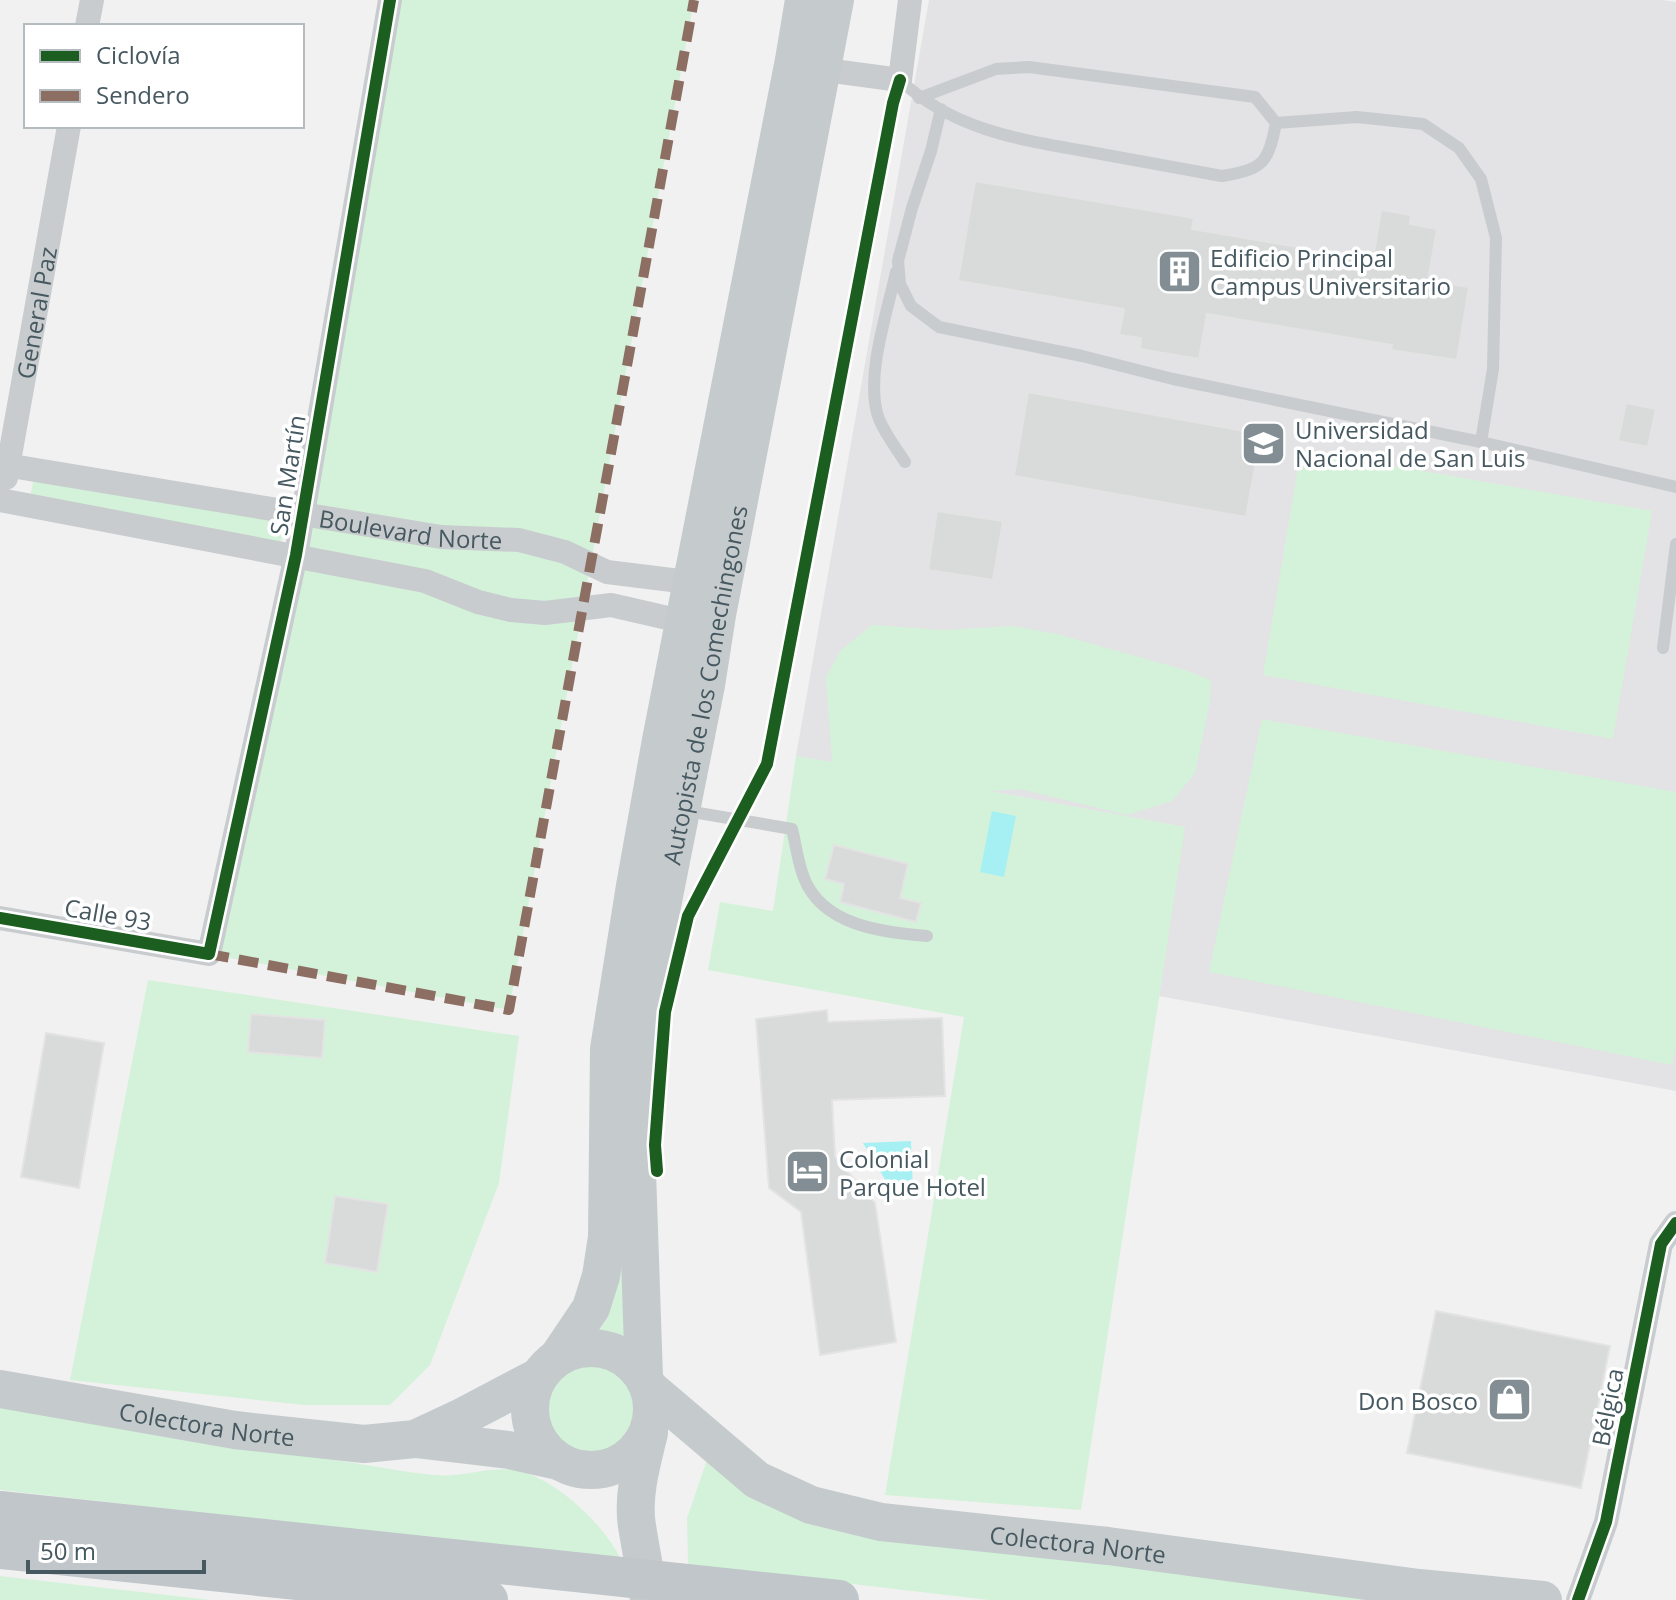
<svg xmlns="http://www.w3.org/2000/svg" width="1676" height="1600" font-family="'Open Sans',sans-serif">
  <rect width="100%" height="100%" fill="#f2f1f1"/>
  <path fill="#e3e2e4" d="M929,0H1663L1676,2V1091L1159,996L1184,827L796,756Z"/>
  <path fill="#d4f2da" d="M390,0H694L509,1010L209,954Z
    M1301,450L1652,511L1613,739L1263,675Z
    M34,478L285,523L281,542L30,497Z
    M872,625L944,630L1013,626L1057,634L1182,669L1211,680L1210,701L1195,773L1172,801L1127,815L1020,789L990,791L1185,827L1081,1510L885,1495L964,1017L708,970L720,902L773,911L796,756L832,762L826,677L841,650Z
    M1262,719L1676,792V1046L1672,1065L1209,972Z
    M148,980L519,1036L499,1183L430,1365L390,1405H304L70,1380Z
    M619,1228L636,1354L598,1333L609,1315Z
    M542 1408a49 49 0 1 1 98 0a49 49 0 1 1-98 0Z
    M0,1404L408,1472C422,1473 438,1477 452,1475C473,1474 493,1467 514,1470C553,1475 606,1526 621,1560L0,1490Z
    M707,1460L751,1494L1473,1600H989L688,1565L687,1518Z
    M0,1576L211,1600H0Z"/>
  <path fill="#a6f0f3" d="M992,811L1016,816L1004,877L980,872Z
    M911,1141L913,1190L892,1191L863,1143Z"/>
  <path fill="#d9dada" stroke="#e3e3e4" stroke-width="2" d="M975,181L1194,218L1192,229L1373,260L1381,210L1411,215L1410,224L1437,229L1428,281L1469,287L1457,360L1391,350L1392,345L1207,314L1199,359L1140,349L1141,338L1119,335L1124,309L958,281Z
    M1028,392L1261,434L1246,517L1014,476Z
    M1626,403L1656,409L1648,447L1618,441Z
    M937,511L1003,521L993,580L928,570Z
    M834,845L908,864L900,898L921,903L916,922L840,902L844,884L825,879Z
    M827,1010L828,1022L942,1018L945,1096L832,1100L835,1157L875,1203L896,1342L820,1355L801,1212L769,1188L756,1019Z
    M251,1014L325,1020L322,1058L248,1052Z
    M46,1033L104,1043L79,1188L21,1177Z
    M335,1196L388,1204L377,1272L325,1263Z
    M1436,1311L1610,1346L1581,1488L1407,1453Z"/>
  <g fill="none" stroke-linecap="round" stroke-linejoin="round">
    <path stroke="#c8ccce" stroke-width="12" d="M900,80C953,130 1021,140 1090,152C1134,160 1178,168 1222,176C1264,169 1268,163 1276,123L1255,97L1029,67L996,69L919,98
      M941,109L931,151L912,208L898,261L900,284L911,306L939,327L1082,356L1173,379L1481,442L1676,487
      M1276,123L1357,117L1423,124L1459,148L1481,179L1496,238L1493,369L1481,442
      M896,272C887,314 864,379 879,419C885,434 897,449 905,462
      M1663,648L1676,544
      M687,811L792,829C796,845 798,863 804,878C823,926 882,932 927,936"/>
    <g stroke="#c8ccce" stroke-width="24">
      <path d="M87,26L92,0"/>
      <path d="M811,68L900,80L910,0"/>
      <path id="s1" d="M0,464L441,537L519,540L565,552L607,572L704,584"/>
      <path id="s2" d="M6,478L69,126"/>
      <path d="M0,500L425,581L478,602L511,610L545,613L611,605L698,625"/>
      <path d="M0,918L209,954L296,555L390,0"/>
      <path d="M1578,1600L1606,1522L1661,1244L1676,1223"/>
    </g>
    <g stroke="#c5cbcd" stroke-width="38">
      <circle cx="591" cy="1409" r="61"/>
      <path d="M558,1357L591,1308L601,1276L607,1237L609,1049L635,886L661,740L794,60L804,0"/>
      <path id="s3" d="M644,1377L637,1171L644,1027L656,936L706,685L717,615L835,0"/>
      <path id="s4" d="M0,1389L235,1430L364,1444L415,1439L460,1418L538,1377"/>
      <path id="s5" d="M650,1389L757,1480L811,1505L881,1522L1108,1546L1419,1588L1543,1600"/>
      <path d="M649,1433C642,1462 632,1496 637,1526C641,1551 646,1575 649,1600"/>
      <path d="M415,1439L509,1450L558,1461"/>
    </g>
    <path stroke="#c0c6ca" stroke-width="40" d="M0,1511L839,1600
      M0,1549L488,1600"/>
    <path stroke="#8d6e63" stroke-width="10" stroke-dasharray="20 10" stroke-linecap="butt" d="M209,954L509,1010L694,0"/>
    <defs>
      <path id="cycleway" d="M0,918L209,954L296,555L390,0
        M657,1171L655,1145L665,1012L688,916L767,764L893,103L900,80
        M1578,1600L1606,1522L1661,1244L1676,1223"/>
    </defs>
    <use href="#cycleway" stroke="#fff" stroke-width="17"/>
    <use href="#cycleway" stroke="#1b5e20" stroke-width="12"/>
  </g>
  <defs>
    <symbol id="building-square" viewBox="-11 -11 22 22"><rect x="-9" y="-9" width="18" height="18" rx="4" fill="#828e93" stroke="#fff"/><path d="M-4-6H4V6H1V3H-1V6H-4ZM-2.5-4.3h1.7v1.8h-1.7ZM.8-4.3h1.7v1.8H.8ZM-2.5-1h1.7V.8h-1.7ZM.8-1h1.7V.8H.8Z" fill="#fff"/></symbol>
    <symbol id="university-square" viewBox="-11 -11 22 22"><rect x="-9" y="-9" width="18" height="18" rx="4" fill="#828e93" stroke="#fff"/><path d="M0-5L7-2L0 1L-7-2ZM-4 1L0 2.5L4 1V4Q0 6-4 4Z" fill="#fff"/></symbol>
    <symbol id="hotel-square" viewBox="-11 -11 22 22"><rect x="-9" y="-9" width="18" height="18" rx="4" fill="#828e93" stroke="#fff"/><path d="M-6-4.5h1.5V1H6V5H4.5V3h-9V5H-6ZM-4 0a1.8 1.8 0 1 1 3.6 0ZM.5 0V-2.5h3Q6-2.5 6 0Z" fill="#fff"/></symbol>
    <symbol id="shop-square" viewBox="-11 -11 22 22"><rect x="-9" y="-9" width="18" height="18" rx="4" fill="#828e93" stroke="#fff"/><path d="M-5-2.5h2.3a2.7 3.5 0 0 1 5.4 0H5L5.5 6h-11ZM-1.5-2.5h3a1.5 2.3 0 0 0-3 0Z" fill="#fff"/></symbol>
  </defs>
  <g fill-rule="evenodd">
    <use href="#building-square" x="1154" y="246" width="51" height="51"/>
    <use href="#university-square" x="1238" y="418" width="51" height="51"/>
    <use href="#hotel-square" x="782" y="1146" width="51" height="51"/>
    <use href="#shop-square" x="1484" y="1374" width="51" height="51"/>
  </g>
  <g text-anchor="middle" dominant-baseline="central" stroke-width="7" stroke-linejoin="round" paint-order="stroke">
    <g font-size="24" fill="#465860" stroke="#fff" text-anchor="start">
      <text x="1210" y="257">Edificio Principal<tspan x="1210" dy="28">Campus Universitario</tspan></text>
      <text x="1295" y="429">Universidad<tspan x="1295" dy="28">Nacional de San Luis</tspan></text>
      <text x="839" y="1158">Colonial<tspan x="839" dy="28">Parque Hotel</tspan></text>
      <text x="1478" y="1400" text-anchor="end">Don Bosco</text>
    </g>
    <g font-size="24" fill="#465860" stroke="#fff">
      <text stroke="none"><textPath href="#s2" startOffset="168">General Paz</textPath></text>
      <text transform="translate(287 475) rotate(-81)">San Martín</text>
      <text stroke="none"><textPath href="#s1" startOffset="416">Boulevard Norte</textPath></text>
      <text stroke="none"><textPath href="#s3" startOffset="698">Autopista de los Comechingones</textPath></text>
      <text transform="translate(108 914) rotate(10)">Calle 93</text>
      <text transform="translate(1607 1407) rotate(-79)">Bélgica</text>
      <text stroke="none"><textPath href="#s4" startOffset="210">Colectora Norte</textPath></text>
      <text stroke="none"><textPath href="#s5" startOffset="470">Colectora Norte</textPath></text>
    </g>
  </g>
  <rect x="24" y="24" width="280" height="104" fill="#ffffff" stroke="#b5bcbf" stroke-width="2"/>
  <rect x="40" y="50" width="40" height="12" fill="#1b5e20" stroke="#b5bcbf" stroke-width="2"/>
  <text x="96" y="64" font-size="24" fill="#465860">Ciclovía</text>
  <rect x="40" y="90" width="40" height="12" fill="#8d6e63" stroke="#b5bcbf" stroke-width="2"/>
  <text x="96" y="104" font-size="24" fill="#465860">Sendero</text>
  <path d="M28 1560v12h176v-12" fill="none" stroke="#465860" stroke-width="4"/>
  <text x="40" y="1560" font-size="24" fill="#465860" stroke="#ffffff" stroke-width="6" paint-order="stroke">50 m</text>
</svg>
